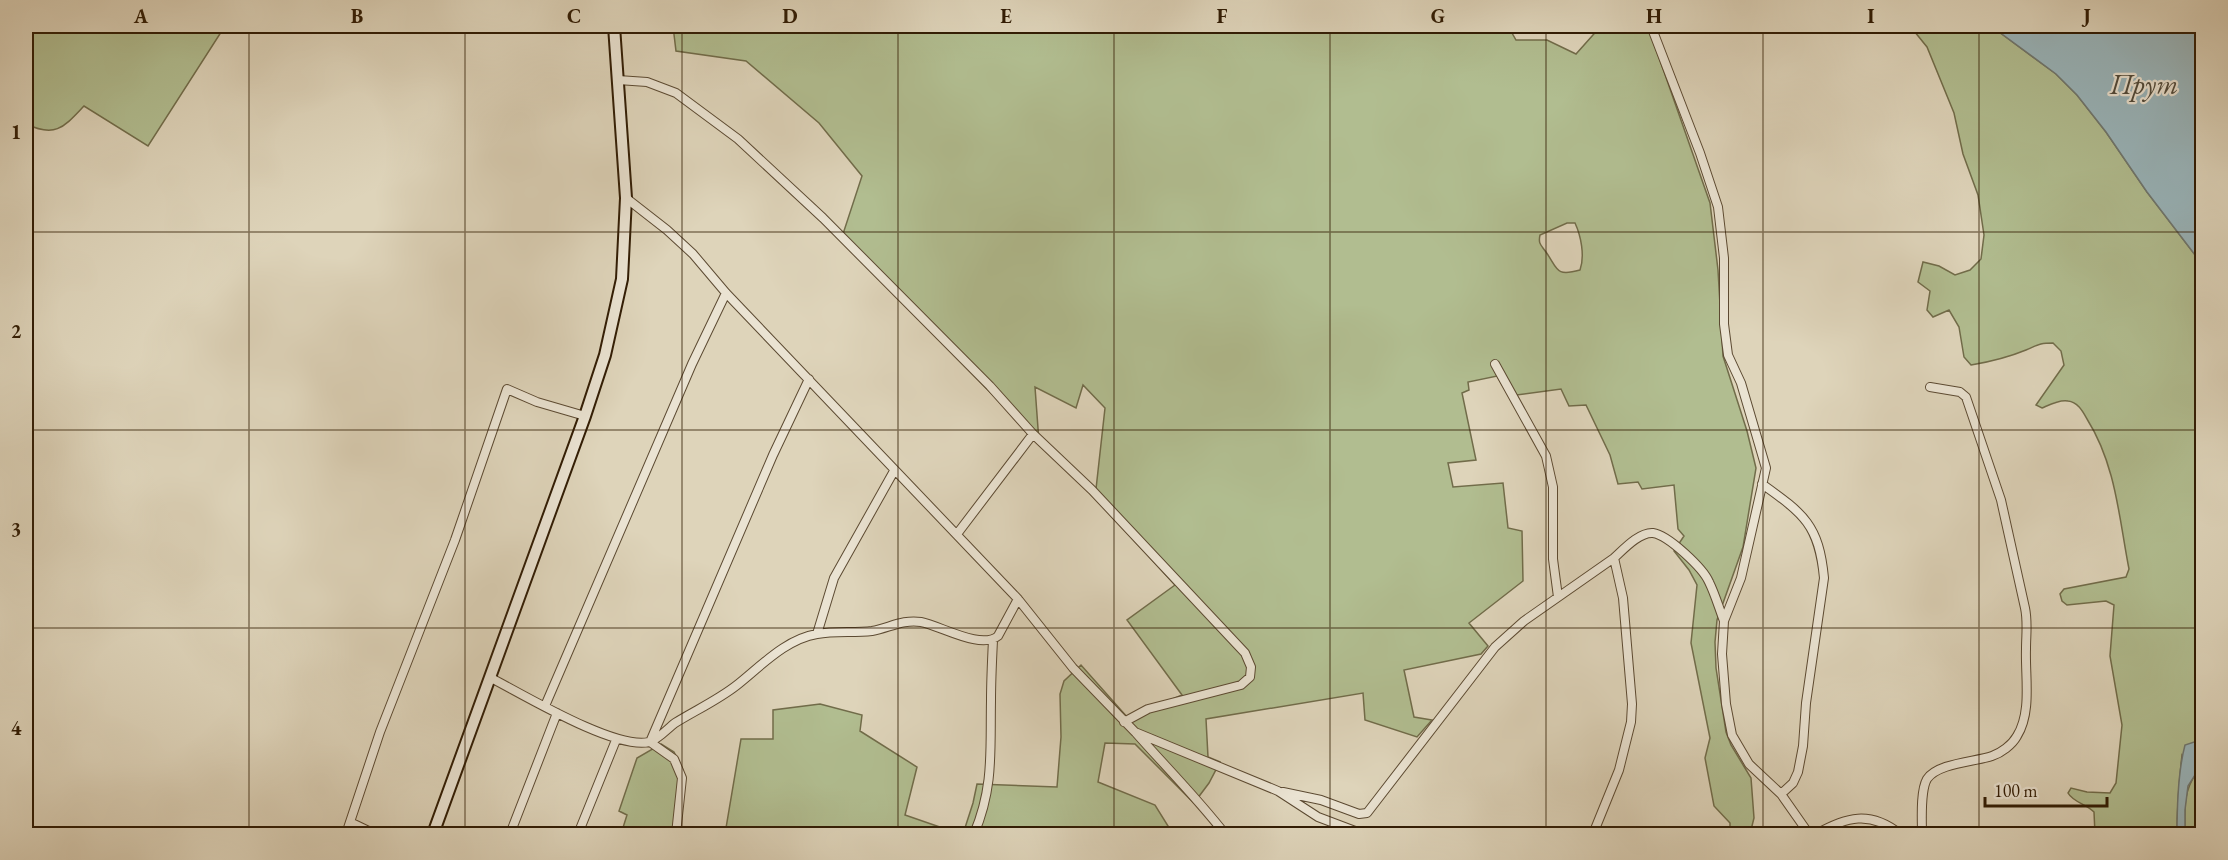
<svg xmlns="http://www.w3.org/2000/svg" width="2228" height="860" font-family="'EB Garamond',serif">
  <rect width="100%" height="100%" fill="#ded4ba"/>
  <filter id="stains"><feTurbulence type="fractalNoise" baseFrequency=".00333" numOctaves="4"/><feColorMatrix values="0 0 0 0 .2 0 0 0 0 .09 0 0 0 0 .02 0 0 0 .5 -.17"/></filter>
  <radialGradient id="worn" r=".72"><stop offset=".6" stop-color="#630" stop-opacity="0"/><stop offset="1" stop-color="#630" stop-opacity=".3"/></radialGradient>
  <path fill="#b1bd90" stroke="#716c4a" stroke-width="1.5" fill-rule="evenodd" d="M26,26H225L148,146L84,106C64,127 56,138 26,124Z
    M673,26H1514L1512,33L1516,40H1547L1576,54L1601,26H1648L1710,203L1718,270L1723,356L1747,431L1756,468L1743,547L1717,620L1715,642L1716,668L1726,732L1731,745L1751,778L1754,818L1750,834H1730V823L1714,806L1705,758L1710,738L1691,643L1697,585L1689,570L1674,551L1684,536L1678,529L1674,485L1642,489L1638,482L1618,484L1610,455L1586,405L1569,406L1561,389L1509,396L1497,376L1468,382L1469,390L1462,393L1476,460L1448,463L1453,487L1503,483L1508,528L1522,531L1523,581L1469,623L1488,646L1481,654L1404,670L1414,717L1432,720L1417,737L1365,720L1363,693L1206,719L1208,757L1220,762L1209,783L1194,803L1135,744L1105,743L1098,782L1155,805L1173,834H963L973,803L977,784L1057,787L1061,737L1060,694L1064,681L1081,665L1128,718L1182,695L1127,620L1175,585L1095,498L1105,408L1083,385L1076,408L1035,387L1039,442L841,240L862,176L819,123L746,61L676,51ZM1567,223H1575C1581,236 1585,256 1580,270C1555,277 1558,269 1546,252C1541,245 1538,244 1540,235Z
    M1910,26H1991L2056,74L2077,95L2106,132L2147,192L2202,264V834H2185C2185,810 2182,793 2197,772L2182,755C2179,782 2177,808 2177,834H2095L2094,812C2086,804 2073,802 2068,793L2071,788L2087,792L2110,793L2116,783L2122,725L2110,656L2114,605L2106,601L2067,605L2062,601L2060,594L2064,589L2126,577L2129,569C2119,518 2116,465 2087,419C2083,412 2078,402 2068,401C2060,399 2049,405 2042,408L2036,405L2064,365L2061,351L2053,343C2039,343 2038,345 2026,350C2009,357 1989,362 1971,365L1964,357L1959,327L1949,310L1933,317L1927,310L1930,291L1918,282L1923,262L1939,266L1955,275L1970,270L1981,259L1984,235L1978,195L1963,154L1954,113L1927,47Z
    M820,704L862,715L860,731L917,767L905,815L960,834H725L741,739H773V710Z
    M661,744L674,752L683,770L679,834H621L627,815L619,811L637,758Z"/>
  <path fill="#99b5bb" stroke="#6f7872" stroke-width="1.5" d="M1991,26H2192L2202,41V264L2147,192L2106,132L2077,95L2056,74Z
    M2197,741L2202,746L2197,772L2188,786L2185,810V834H2177C2177,808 2178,771 2185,745Z"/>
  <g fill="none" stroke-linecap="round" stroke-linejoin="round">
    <defs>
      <path id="street" d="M1651,26L1700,153L1718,207L1724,258V324L1728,355L1741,383L1766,468L1741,578L1724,621L1722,654L1726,704L1732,735L1749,764L1781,794L1809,834
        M618,80L647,82L676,93L738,139L823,218L990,386L1033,434L957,534
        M626,198L667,230L693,254L726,293L1018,599L1073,668L1135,732L1278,791L1318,817L1363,834
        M1495,364L1546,456L1553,487V559L1558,597
        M1033,434L1092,490L1245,653L1251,667L1250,677L1241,685L1148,709L1124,722
        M1762,484C1804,514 1819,525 1824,578L1806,703L1803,746L1798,772L1793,783L1781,794
        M817,634L834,578L894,471
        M491,678C524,695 615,750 649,742C658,740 668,728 675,723C696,710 718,700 737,685C761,666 786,639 817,634C835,631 854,633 872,631C889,628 903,619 921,622C941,626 981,650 998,636L1018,599
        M545,706L692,364L726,293
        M1136,733C1166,767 1198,799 1225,834
        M1283,792L1321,800L1359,814L1367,813L1495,647L1524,621L1614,558
        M350,822L375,834
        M346,834L380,732L455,540L507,389L537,402L585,416
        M510,834L557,713
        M578,834L616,740
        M676,834L682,778L674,759L650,742L773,455L809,379
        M974,834C994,787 990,751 991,701C991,680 992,660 993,640
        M1593,834L1619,770L1631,722L1632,704L1623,598L1614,558C1623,550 1639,532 1653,533C1668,535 1703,568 1709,582C1715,594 1719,608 1724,621
        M1816,834C1846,817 1870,810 1900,834
        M1922,834C1922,821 1920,791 1927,779C1938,763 1974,762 1992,756C2001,753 2012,745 2017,736C2032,712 2025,677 2026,649C2026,635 2028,622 2025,608L2001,500L1966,397L1960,392L1930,387"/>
      <path id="secondary" d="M433,834L585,416L605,355L622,279L626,198L614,26"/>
    </defs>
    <use href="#street" stroke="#5c4a32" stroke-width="10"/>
    <use href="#secondary" stroke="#311c04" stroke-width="14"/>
    <use href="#street" stroke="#eae3d2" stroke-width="8"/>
    <use href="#secondary" stroke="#eae3d2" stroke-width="10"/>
  </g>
  <path fill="none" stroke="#311c04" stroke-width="1.5" stroke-opacity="0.55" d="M249,26V834M465,26V834M682,26V834M898,26V834M1114,26V834M1330,26V834M1546,26V834M1763,26V834M1979,26V834M26,232H2202M26,430H2202M26,628H2202"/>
  <g text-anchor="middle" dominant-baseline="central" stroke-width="4.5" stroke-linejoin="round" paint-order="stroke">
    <g font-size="28" font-style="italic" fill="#504a3b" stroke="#eae3d2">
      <text x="2144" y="84">Прут</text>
    </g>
  </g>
  <rect width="2228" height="860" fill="none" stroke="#ded4ba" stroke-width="66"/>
  <path d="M1985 797v9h122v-9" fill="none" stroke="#311c04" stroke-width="3"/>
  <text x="1994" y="797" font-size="18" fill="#311c04" stroke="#eae3d2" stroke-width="4.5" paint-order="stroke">100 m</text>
  <rect x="33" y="33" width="2162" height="794" fill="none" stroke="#311c04" stroke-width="2"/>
  <g font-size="20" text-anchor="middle" font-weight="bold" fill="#311c04">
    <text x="141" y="23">A</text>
    <text x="357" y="23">B</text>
    <text x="574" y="23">C</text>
    <text x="790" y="23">D</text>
    <text x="1006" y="23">E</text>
    <text x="1222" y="23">F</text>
    <text x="1438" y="23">G</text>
    <text x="1654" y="23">H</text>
    <text x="1871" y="23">I</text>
    <text x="2087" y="23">J</text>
    <text x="16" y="139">1</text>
    <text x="16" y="338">2</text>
    <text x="16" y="536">3</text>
    <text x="16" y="735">4</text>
  </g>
  <rect width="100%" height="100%" filter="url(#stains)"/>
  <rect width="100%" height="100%" fill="url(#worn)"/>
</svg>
